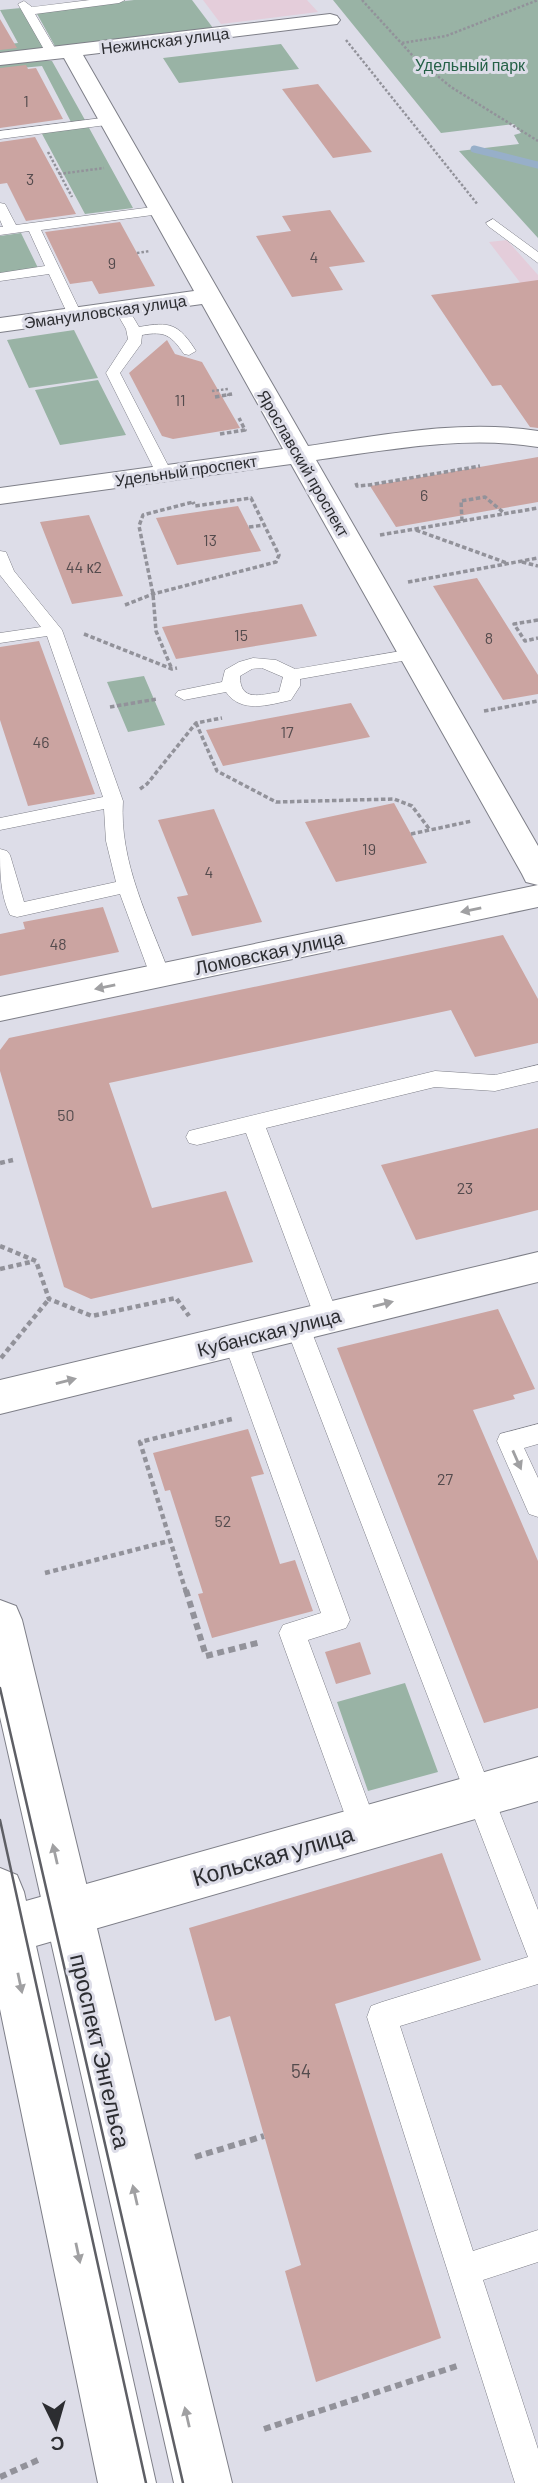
<svg xmlns="http://www.w3.org/2000/svg" width="538" height="2483" font-family="Barlow,sans-serif">
  <rect width="100%" height="100%" fill="#dddde8"/>
  <path fill="#e4cdda" d="M203,0H307L318,12L221,24Z
    M507,240L538,275V306L489,242Z"/>
  <path fill="#99b3a5" d="M134,0H192L213,28L56,48L36,12Z
    M333,0H538V238L459,151L519,144L514,135L521,133L514,124L441,133Z
    M21,8L44,49L0,54V45L18,43L0,10Z
    M281,44L299,69L179,83L163,58Z
    M43,60L52,61L85,120L71,122L42,66L0,70V65Z
    M88,126L133,208L85,214L41,132Z
    M21,233L38,268L0,273V236Z
    M74,330L98,378L29,388L7,340Z
    M98,380L126,435L60,445L35,390Z
    M144,676L165,725L128,732L107,682Z
    M405,1683L438,1772L368,1791L337,1702Z"/>
  <g fill="none" stroke-linecap="round" stroke-linejoin="round">
    <path stroke="#97afc9" stroke-width="7" d="M474,149L538,165"/>
  </g>
  <path fill="#cba4a1" d="M0,19L17,48L0,50Z
    M26,65L28,69L36,68L63,119L0,128V68Z
    M318,84L372,152L333,158L282,89Z
    M35,137L55,174L76,214L26,221L7,183L0,184V142Z
    M330,210L365,262L329,267L343,290L292,297L256,236L291,231L282,216Z
    M120,222L155,286L99,294L92,281L70,284L45,232Z
    M538,280V428L530,427L501,385L492,386L431,295Z
    M167,340L175,354L202,362L240,428L173,439L162,436L129,373Z
    M538,457V502L396,527L370,486Z
    M238,506L261,551L177,565L156,518Z
    M89,515L123,596L72,604L40,522Z
    M477,578L538,675V694L503,700L433,586Z
    M302,604L317,636L176,659L162,627Z
    M39,641L95,794L28,806L0,720V647Z
    M351,703L370,737L223,766L206,730Z
    M394,803L427,863L336,882L305,822Z
    M214,809L262,922L192,936L177,897L188,895L158,820Z
    M103,907L119,952L0,976V934L25,929L23,922Z
    M503,935L538,999V1043L475,1057L451,1010L109,1083L152,1208L226,1191L253,1262L91,1299L64,1287L0,1071V1050L9,1038Z
    M538,1128V1210L416,1240L381,1165Z
    M498,1309L535,1389L513,1395L515,1399L473,1410L538,1561V1708L484,1723L337,1348Z
    M248,1429L264,1474L251,1477L280,1564L295,1560L313,1611L212,1638L198,1594L203,1593L170,1490L165,1491L153,1453Z
    M360,1642L371,1674L336,1684L325,1652Z
    M442,1853L481,1960L335,2004L441,2338L316,2382L285,2271L301,2265L230,2016L215,2021L189,1928Z"/>
  <g fill="none" stroke-linecap="round" stroke-linejoin="round">
    <defs>
      <path id="service" d="M90,0H125L119,3L35,14L58,53L52,57L46,53L18,4L24,1L32,7Z
        M110,117L114,118V124L0,139V131Z
        M0,203L5,204L16,225L160,206L167,210L160,214L41,230L82,315L75,319L68,315L49,274L0,281V273L45,266L29,231L0,235V227H3L0,220Z
        M493,219L538,252V263L488,226L486,223Z
        M121,304L126,305L139,327C170,321 179,324 196,351L189,355L184,354C171,335 165,331 142,335L141,344L120,373L172,473L170,476L164,478L156,473L106,373L128,339L126,329L114,308Z
        M0,551L6,552L14,571L62,630L123,801C119,862 149,919 170,975L167,980H153L150,975L120,894L17,917L10,915C0,894 0,871 0,849L7,851L10,855L24,902L116,882L106,841L104,809L0,830V818L103,797L47,636L0,643V633L41,627L0,575Z
        M413,649L422,654L419,658L300,679V686L291,700C269,705 241,714 226,692L184,700L175,695L178,691L222,682L225,670L239,662L253,658L276,660L295,669ZM262,668L283,677L279,692C260,695 240,702 240,676L252,669Z
        M538,1065V1081L495,1091L435,1087L266,1128L339,1318L335,1325L327,1327L319,1325L315,1318L246,1133L197,1145L189,1143L186,1137L189,1131L197,1129L435,1071L495,1075Z
        M297,1316L305,1318L309,1325L538,1910V1984L400,2026L473,2251L538,2230V2262L483,2280L538,2449V2483H515L367,2017L371,2006L382,2002L528,1957L285,1325L289,1318Z
        M235,1330L243,1333L247,1340L350,1620L346,1628L308,1640L378,1829L374,1839L364,1842L354,1839L350,1829L279,1633L283,1625L321,1613L223,1340L227,1333Z
        M538,1424V1444L524,1448L538,1478V1517L529,1514L497,1441L500,1434Z"/>
      <path id="minor" d="M330,14L337,16L340,20L337,24L83,55L308,446C384,435 461,419 538,431V447C464,435 390,450 316,460L538,846V885L526,882L522,874L291,464L0,504V488L283,449L202,304L0,332V318L194,291L64,58L0,65V53Z
        M538,885V907L0,1021V997Z
        M538,1252V1282L0,1414V1380Z
        M538,1757V1801L8,1954L0,1951V1909L8,1906Z"/>
      <path id="primary" d="M0,1600L16,1606L22,1620L232,2483H174L0,1717Z
        M0,1868L17,1875L24,1892L156,2483H98L0,2009Z"/>
    </defs>
    <use href="#service" stroke="#7e7f88" stroke-width="1"/>
    <use href="#minor" stroke="#7e7f88" stroke-width="2"/>
    <use href="#primary" stroke="#7e7f88" stroke-width="2"/>
    <path stroke="#92929a" stroke-width="2.5" stroke-dasharray="2.5 2" stroke-linecap="butt" d="M362,0L413,56L451,87L538,141
      M346,40L478,205
      M402,43L446,36L538,0
      M48,152L72,197
      M59,174L104,168
      M137,253L150,251
      M212,391L228,389
      M227,395L232,394"/>
    <path stroke="#92929a" stroke-width="3.5" stroke-dasharray="4.5 2.5" stroke-linecap="butt" d="M215,397L232,394
      M220,434L245,430L239,418
      M356,483L357,486L369,485L480,466
      M462,521L461,501L485,497L504,513
      M249,527L265,525
      M416,530L507,563
      M380,535L538,508
      M522,562L538,566
      M408,582L538,558
      M125,605L153,594L276,562L279,555L251,498L195,506L193,502
      M538,620L514,624L525,641L538,638
      M84,634L172,669L177,668
      M171,667L156,631L153,594L139,526L143,515L193,502
      M110,707L157,699
      M484,711L538,701
      M196,723L217,771L276,802L394,799L412,806L430,830
      M140,789L147,784L196,723L222,718
      M411,834L472,821"/>
    <path stroke="#92929a" stroke-width="4.5" stroke-dasharray="5 3.5" stroke-linecap="butt" d="M0,1163L13,1160
      M0,1246L36,1261L49,1299L92,1316L176,1298L189,1316
      M0,1269L35,1261
      M1,1358L49,1299
      M45,1573L169,1541
      M186,1592L140,1442L232,1419"/>
    <path stroke="#92929a" stroke-width="6" stroke-dasharray="7 4.5" stroke-linecap="butt" d="M186,1590L206,1656L261,1642
      M195,2157L264,2136
      M264,2429L457,2366
      M0,2477L38,2460"/>
    <use href="#service" fill="#fff" fill-rule="evenodd"/>
    <use href="#minor" fill="#fff" fill-rule="evenodd"/>
    <use href="#primary" fill="#fff" fill-rule="evenodd"/>
    <path stroke="#5e5f65" stroke-width="2.5" d="M0,1688L183,2483
      M0,1820L146,2483"/>
  </g>
  <defs><path id="oneway-solid" d="M-6-.8H1V-3.2L6.5 0L1 3.2V.8H-6Z" transform="scale(1.75)"/></defs>
  <g fill="#a0a0a2">
    <use href="#oneway-solid" transform="translate(471 910) rotate(168)"/>
    <use href="#oneway-solid" transform="translate(105 987) rotate(168)"/>
    <use href="#oneway-solid" transform="translate(383 1304) rotate(-14)"/>
    <use href="#oneway-solid" transform="translate(66 1381) rotate(-14)"/>
    <use href="#oneway-solid" transform="translate(517 1460) rotate(66)"/>
    <use href="#oneway-solid" transform="translate(55 1854) rotate(-103)"/>
    <use href="#oneway-solid" transform="translate(20 1983) rotate(78)"/>
    <use href="#oneway-solid" transform="translate(135 2195) rotate(-103)"/>
    <use href="#oneway-solid" transform="translate(78 2253) rotate(78)"/>
    <use href="#oneway-solid" transform="translate(187 2417) rotate(-103)"/>
  </g>
  <g text-anchor="middle" dominant-baseline="central" stroke-width="6" stroke-linejoin="round" paint-order="stroke">
    <g font-size="16" fill="#2c2d31" stroke="#dddde8">
      <text transform="translate(165 40) rotate(-7)">Нежинская улица</text>
      <text transform="translate(105 311) rotate(-8)">Эмануиловская улица</text>
      <text transform="translate(304 463) rotate(60)">Ярославский проспект</text>
      <text transform="translate(186 470) rotate(-8)">Удельный проспект</text>
    </g>
    <g font-size="16" fill="#256147" stroke="#dddde8">
      <text x="470" y="64">Удельный парк</text>
    </g>
    <g font-size="16" fill="#544b4d">
      <text x="26" y="100">1</text>
      <text x="30" y="178">3</text>
      <text x="314" y="256">4</text>
      <text x="112" y="262">9</text>
      <text x="180" y="399">11</text>
      <text x="424" y="494">6</text>
      <text x="210" y="539">13</text>
      <text x="84" y="566">44 к2</text>
      <text x="241" y="634">15</text>
      <text x="489" y="637">8</text>
      <text x="287" y="731">17</text>
      <text x="41" y="741">46</text>
      <text x="369" y="848">19</text>
      <text x="209" y="871">4</text>
      <text x="58" y="943">48</text>
      <text x="66" y="1114">50</text>
      <text x="465" y="1187">23</text>
      <text x="445" y="1478">27</text>
      <text x="223" y="1520">52</text>
    </g>
    <g font-size="19" fill="#2c2d31" stroke="#dddde8">
      <text transform="translate(269 952) rotate(-12)">Ломовская улица</text>
      <text transform="translate(269 1332) rotate(-14)">Кубанская улица</text>
    </g>
    <g font-size="19" fill="#544b4d">
      <text x="301" y="2070">54</text>
    </g>
    <g font-size="23" fill="#2c2d31" stroke="#dddde8">
      <text transform="translate(273 1855) rotate(-16)">Кольская улица</text>
      <text transform="translate(101 2051) rotate(77)">проспект Энгельса</text>
    </g>
  </g>
  <g transform="translate(56 2427) rotate(175)" stroke="#dddde8" stroke-width="5" paint-order="stroke">
  <path d="M0-5L12 26L0 18L-12 26Z" fill="#2c2d31"/>
  <text y="-10" font-size="19" font-weight="bold" text-anchor="middle" fill="#2c2d31">С</text>
  </g>
</svg>
